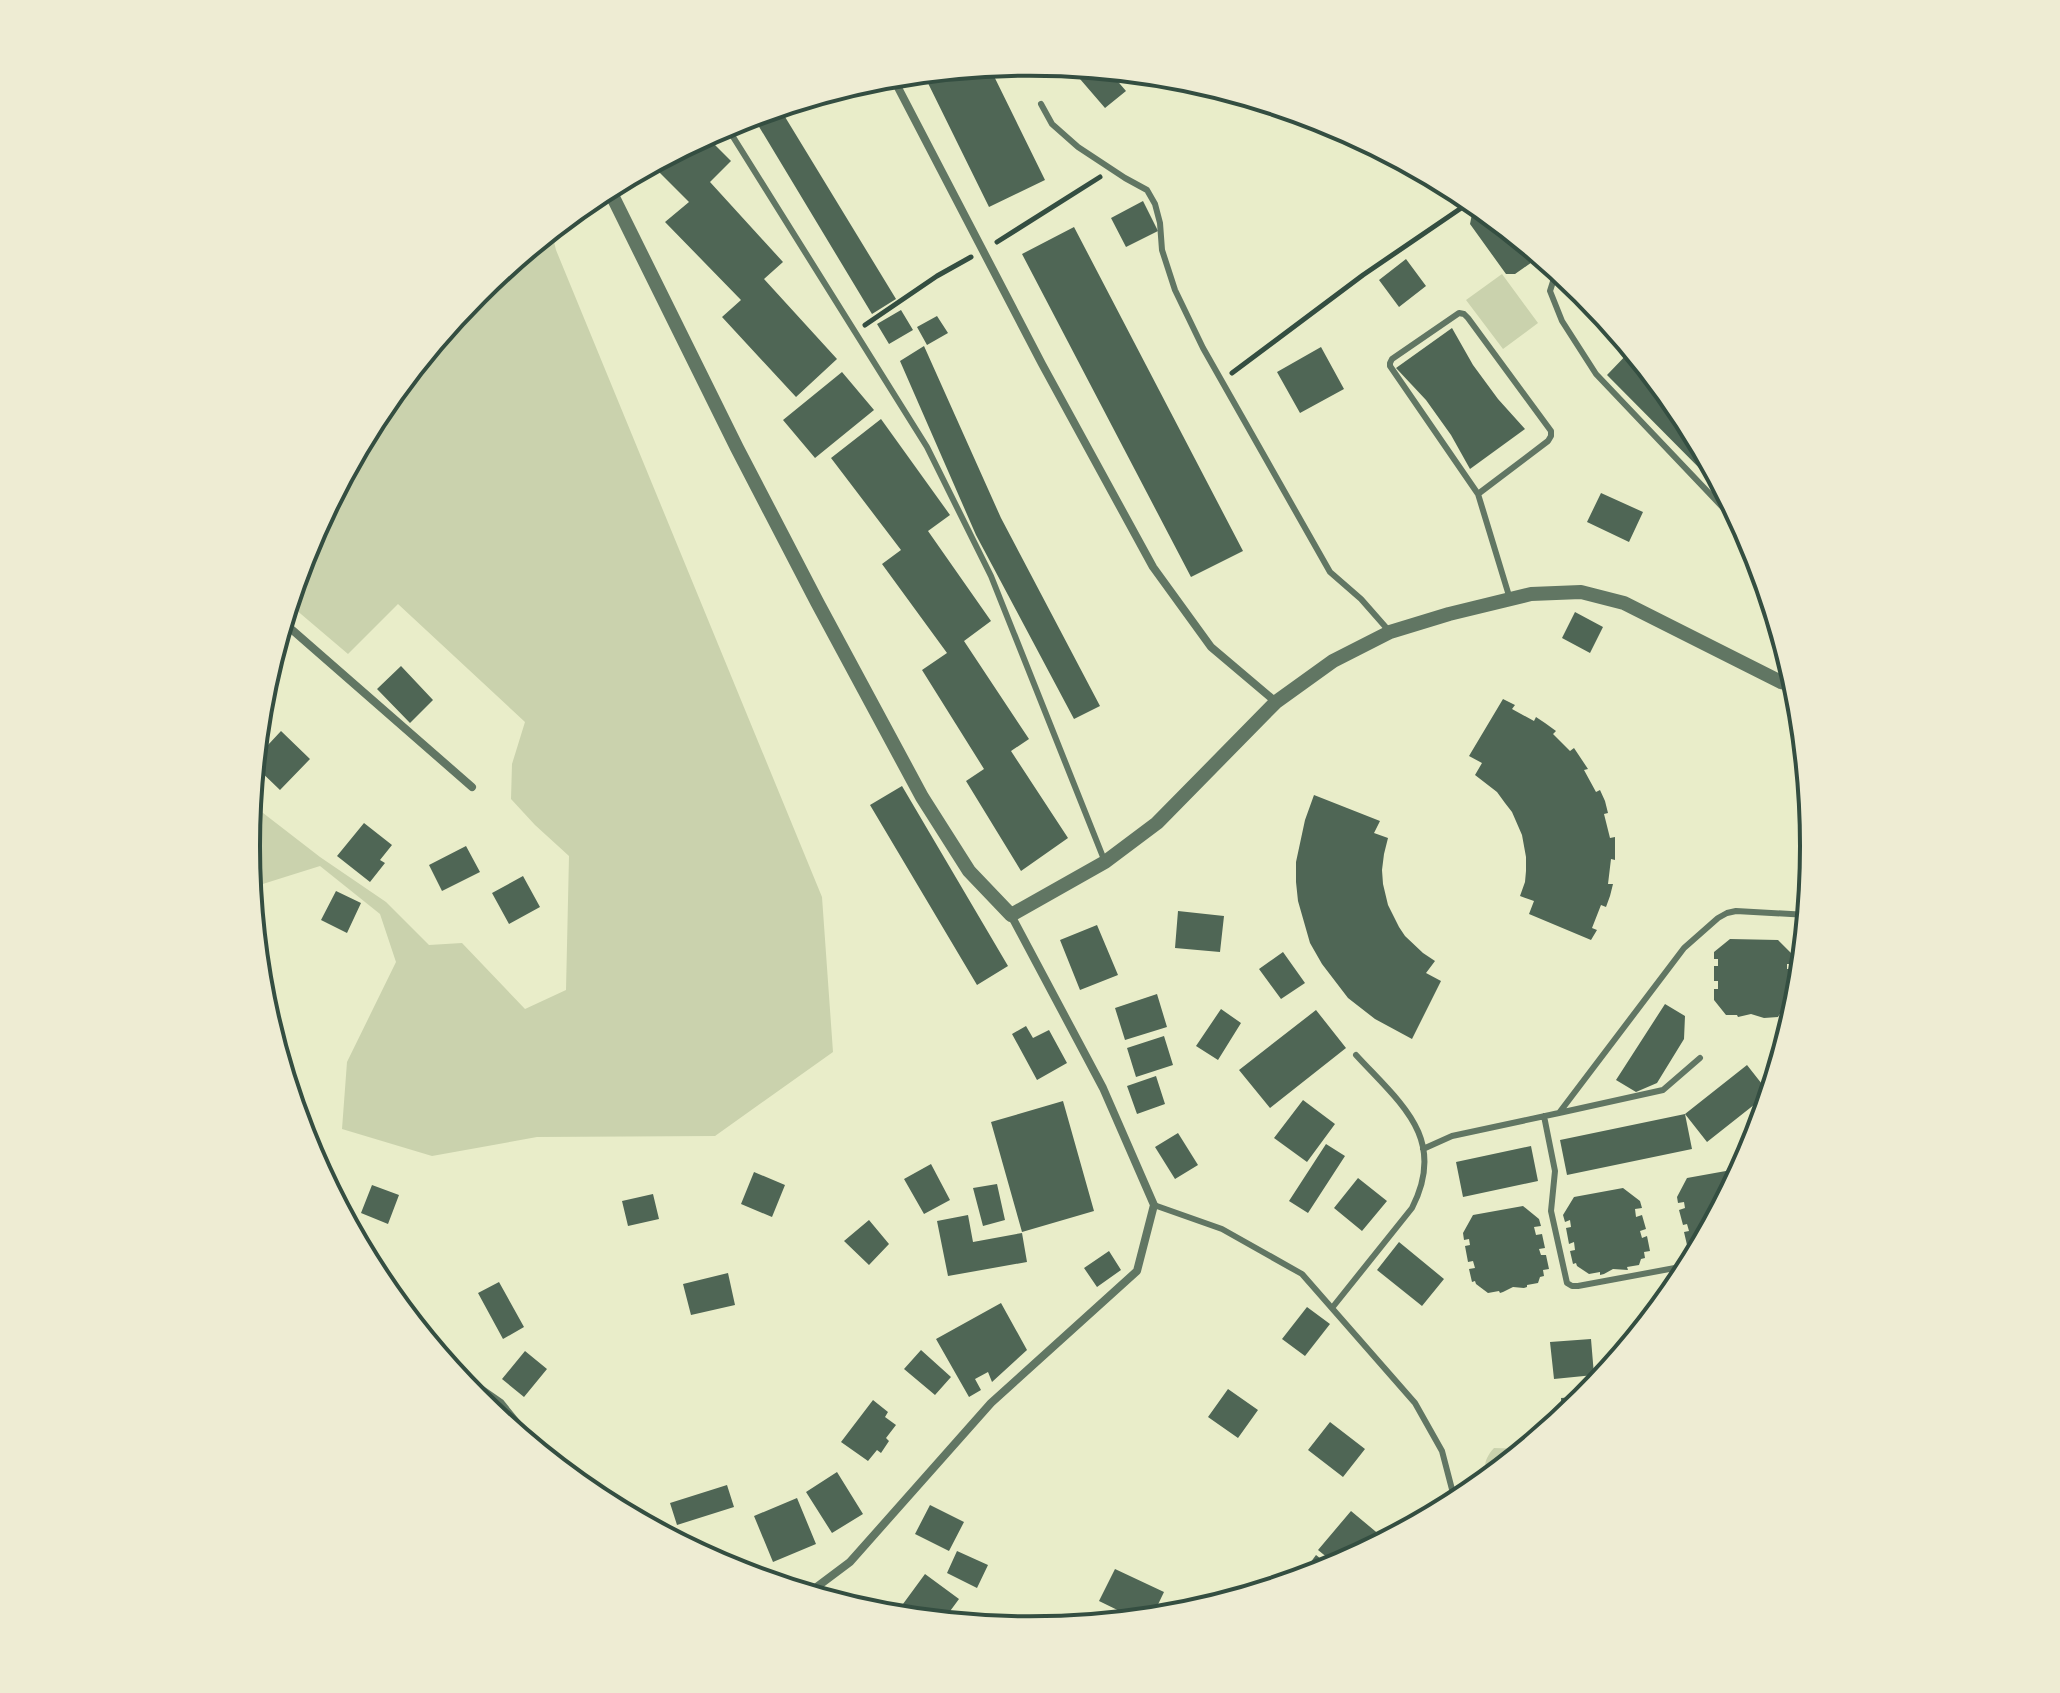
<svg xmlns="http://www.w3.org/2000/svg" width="2060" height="1693" font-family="'Source Sans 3',sans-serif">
  <rect width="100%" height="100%" fill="#e9edc9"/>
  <path fill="#cad2ad" d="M551,229L556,250L822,897L833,1052L715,1136L537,1137L432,1156L342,1129L347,1062L396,962L380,914L320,866L250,888L246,846L250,803L320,857L386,902L429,945L462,943L525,1009L566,990L569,856L535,825L511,799L512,764L525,722L398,604L348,654L288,603L305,546L378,410L476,291Z
    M1502,274L1538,323L1503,349L1466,300Z
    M1494,1448L1526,1449L1489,1480C1482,1467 1485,1458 1494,1448Z"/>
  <path fill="#4f6655" d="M1060,65L1066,66L1081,67L1069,77Z
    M989,66L1045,180L989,207L923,73Z
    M1093,68L1108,70L1126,91L1105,108L1080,79Z
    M779,107L896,299L872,314L752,115Z
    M705,135L731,161L710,182L783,262L764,279L837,359L796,397L722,317L741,300L665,222L689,202L651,164Z
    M1143,201L1158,231L1126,247L1111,218Z
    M1481,207L1537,253L1535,260L1515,274H1506L1470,224L1472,214Z
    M1074,227L1243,551L1191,577L1022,254Z
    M1406,259L1426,286L1399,307L1379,280Z
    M901,310L913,330L889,344L877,324Z
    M937,316L948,333L927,345L917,327Z
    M1452,328L1473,365L1498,399L1525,429L1470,469L1451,435L1426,400L1396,368Z
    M924,346L1001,518L1100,706L1074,719L976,535L900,361Z
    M1321,347L1344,389L1300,413L1277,372Z
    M1632,349L1683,411L1726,495L1607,375Z
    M842,372L874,410L815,458L783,420Z
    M881,419L950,515L928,531L991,621L964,641L1029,739L1011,751L1068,838L1021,871L966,781L984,769L922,670L947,653L882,564L901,550L831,458Z
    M1601,493L1643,512L1629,542L1587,522Z
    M1575,612L1603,627L1590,653L1562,638Z
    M401,666L433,700L410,723L377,689Z
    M1503,699L1515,705L1512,709L1534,721L1536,717L1545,723L1556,731L1553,734L1570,751L1574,748L1588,769L1584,770L1596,792L1600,790L1605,801L1608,813L1604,814L1610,838L1615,837V860L1611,859L1608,884H1613L1610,896L1606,907L1601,905L1592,928L1597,930L1591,940L1529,914L1534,901L1520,896L1525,882L1526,871V857L1522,835L1512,812L1505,803L1497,792L1475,775L1482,763L1469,756Z
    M281,731L310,759L280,790L254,765V760Z
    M902,786L1008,966L977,985L870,805Z
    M1314,795L1380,821L1374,833L1388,838L1384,854L1382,870L1383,884L1388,905L1399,927L1405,936L1423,953L1435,961L1426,973L1441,981L1412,1039L1375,1019L1348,998L1322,964L1310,943L1298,901L1296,882V862L1305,820Z
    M364,823L392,845L380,860L385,863L370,882L337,856Z
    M466,846L480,872L442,891L429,865Z
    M523,876L540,907L509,924L492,893Z
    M336,891L361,903L347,933L321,920Z
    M1178,911L1224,916L1220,952L1175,948Z
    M1097,925L1118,975L1080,990L1060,940Z
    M1730,939L1778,940L1791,953V964H1787V969H1792V986H1787V991H1793V1006H1787V1012H1781L1778,1017L1764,1018L1751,1014L1738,1017L1737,1015H1726L1714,1000V989H1718V981H1714V966H1718V959H1714V952Z
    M1283,952L1305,983L1281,999L1259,969Z
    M1157,994L1167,1027L1125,1040L1115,1008Z
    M1665,1004L1685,1016L1684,1039L1657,1083L1636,1092L1616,1080Z
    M1221,1009L1241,1023L1218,1060L1196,1046Z
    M1316,1010L1346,1048L1270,1108L1239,1070Z
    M1026,1026L1033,1038L1049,1030L1067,1063L1037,1080L1012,1034Z
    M1164,1036L1173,1065L1136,1077L1127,1048Z
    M1747,1065L1769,1093L1707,1142L1685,1114Z
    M1156,1076L1165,1104L1137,1114L1127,1086Z
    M1303,1100L1335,1124L1307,1162L1274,1138Z
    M1063,1101L1094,1211L1022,1232L991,1122Z
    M1685,1114L1692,1149L1567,1175L1560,1140Z
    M1178,1133L1198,1165L1175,1179L1155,1147Z
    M1326,1144L1345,1156L1308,1213L1289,1201Z
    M1531,1146L1538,1181L1463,1197L1456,1162Z
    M931,1164L950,1200L924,1214L904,1179Z
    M1737,1169L1741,1173L1698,1253L1690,1248V1245H1687L1684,1232L1689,1231L1687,1224L1683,1225L1679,1210L1685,1208L1684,1202L1678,1203L1677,1197L1687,1178Z
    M754,1172L785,1185L772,1217L741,1204Z
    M1358,1178L1387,1201L1362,1231L1334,1208Z
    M997,1184L1005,1220L983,1226L973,1188Z
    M372,1185L399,1195L388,1224L361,1213Z
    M1623,1188L1640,1201L1642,1208L1635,1209L1636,1217L1642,1215L1646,1229L1640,1231L1642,1238L1647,1236L1650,1251L1644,1252L1645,1258L1641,1259L1639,1265L1627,1267L1628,1270L1613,1269L1604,1274L1600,1275V1272L1589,1274L1577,1266L1576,1263L1573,1264L1570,1251L1575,1250L1574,1242L1569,1244L1566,1228L1571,1227L1570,1220L1565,1222L1563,1215L1574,1197Z
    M653,1194L659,1219L628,1226L622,1201Z
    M1523,1206L1539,1219L1541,1226L1534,1227L1536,1235L1542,1234L1545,1248L1539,1249L1541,1255H1546L1549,1269L1543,1270L1544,1276L1540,1277L1538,1283L1527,1285V1287L1524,1288L1513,1287L1503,1292L1500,1293L1499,1291L1488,1293L1476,1284L1475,1281L1472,1282L1469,1269L1475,1268L1473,1261L1468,1262L1465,1246L1470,1245L1469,1239L1464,1240L1463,1233L1473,1215Z
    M968,1215L973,1242L1022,1233L1027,1262L948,1276L937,1221Z
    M869,1220L889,1244L869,1265L844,1241Z
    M1399,1242L1444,1279L1422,1306L1377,1270Z
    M1109,1251L1121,1270L1097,1287L1084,1268Z
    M728,1273L735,1305L691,1315L683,1284Z
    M499,1282L524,1327L503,1339L478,1293Z
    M1001,1303L1027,1350L992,1382L988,1372L975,1379L981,1390L969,1397L936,1339Z
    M1307,1307L1330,1324L1305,1356L1282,1339Z
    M1591,1339L1594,1375L1554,1379L1550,1342Z
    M921,1350L951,1377L935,1395L904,1369Z
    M525,1351L547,1369L524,1397L502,1379Z
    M1228,1389L1258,1410L1238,1438L1208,1417Z
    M1589,1396L1584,1402L1562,1420L1561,1398Z
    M873,1400L888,1412L885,1417L896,1425L886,1438L889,1441L881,1453L877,1450L868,1461L841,1442Z
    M1330,1422L1365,1449L1343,1477L1308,1450Z
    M837,1472L863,1514L832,1533L806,1492Z
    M727,1485L734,1507L677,1525L670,1503Z
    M797,1498L816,1544L773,1562L754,1516Z
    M930,1505L964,1522L949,1551L915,1534Z
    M1351,1511L1381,1536L1368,1551L1339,1567L1318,1550Z
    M957,1551L988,1565L977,1588L947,1573Z
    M1316,1555L1334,1569L1296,1582Z
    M1115,1569L1164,1592L1151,1619L1138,1620L1099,1601Z
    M925,1574L959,1599L942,1622L926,1621L903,1604Z
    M955,1612L974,1625L947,1623Z"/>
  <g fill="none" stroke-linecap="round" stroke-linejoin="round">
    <path stroke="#344e41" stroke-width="5" d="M997,242L1100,177
      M865,325L937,276L971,257
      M1232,373L1363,275L1473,200"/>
    <path stroke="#617663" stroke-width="6" d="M1041,104L1052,124L1078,147L1125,178L1147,190L1155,204L1160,223L1162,250L1175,290L1203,348L1330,572L1361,599L1390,632
      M725,124L927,447L991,576L1105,862
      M1557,269L1550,291L1562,321L1596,374L1748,534
      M1478,494L1548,441L1551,436V431L1468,318L1464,314L1459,313L1392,359L1390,363V366L1478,494L1510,599
      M1559,1113L1663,1090L1700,1058
      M1544,1116L1555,1171L1551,1211L1567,1283L1572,1286H1578L1691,1265
      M1423,1149L1452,1136L1559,1113L1684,948L1718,918L1727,913L1736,911L1808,915
      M1154,1205L1222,1229L1302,1274L1415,1403L1442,1451L1454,1497L1458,1503
      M1332,1308L1412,1208C1448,1138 1400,1103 1356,1055
      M442,1361L501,1402L518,1423L521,1439"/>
    <path stroke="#617663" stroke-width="8" d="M892,76L1042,364L1153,567L1211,647L1276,702
      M282,621L472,787
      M806,1595L850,1562L991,1403L1137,1271L1154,1205L1103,1088L1011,915"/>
    <path stroke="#617663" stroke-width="14" d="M608,187L737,448L817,602L922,797L969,871L1011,915L1105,862L1157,823L1276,702L1333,661L1390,632L1449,614L1531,594L1581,592L1624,603L1781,682L1797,685"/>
  </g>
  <path d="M0 0H2060V1693H0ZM260 846a770 770 0 1 1 1540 0a770 770 0 1 1-1540 0Z" fill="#eeecd3" fill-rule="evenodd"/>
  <path fill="none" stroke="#344e41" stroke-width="4" d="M260 846a770 770 0 1 1 1540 0a770 770 0 1 1-1540 0Z"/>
</svg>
